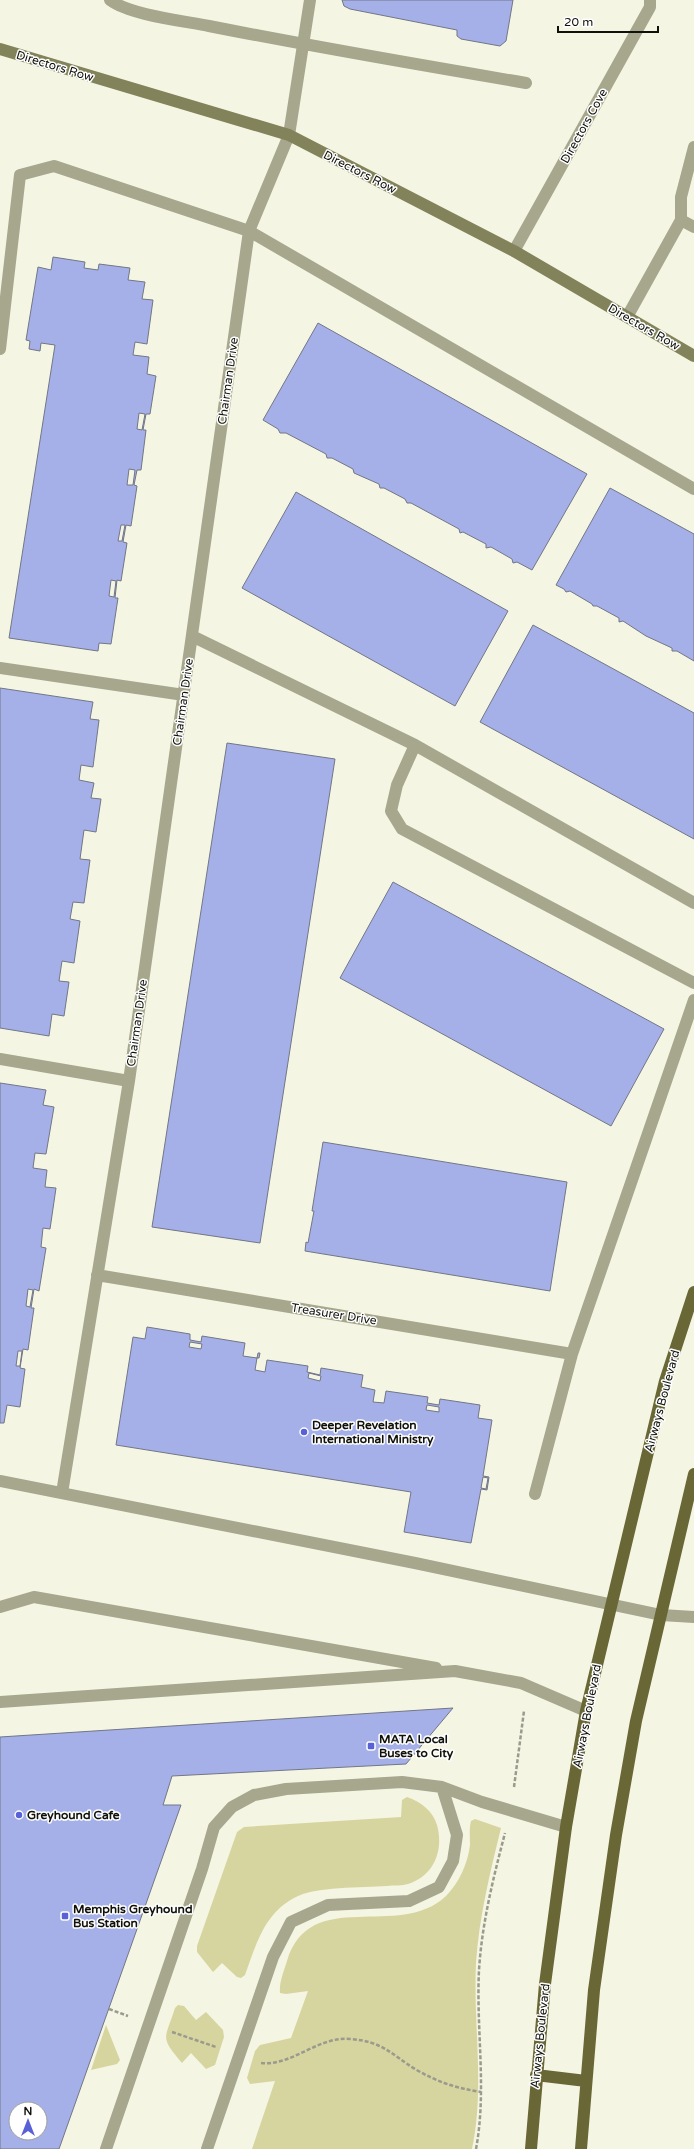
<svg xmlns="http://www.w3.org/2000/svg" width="694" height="2149" font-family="'Varela Round',sans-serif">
  <rect width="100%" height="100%" fill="#f5f5e3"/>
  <path fill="#d6d59f" d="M407,1797C421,1802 433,1811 437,1825C444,1850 434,1876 408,1884C402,1886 394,1885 387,1886C362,1888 315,1886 294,1898C264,1914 256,1945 245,1975L241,1978L237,1977L222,1963L213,1972L197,1952V1946L237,1832L244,1827L401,1817L402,1800Z
    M475,1819L501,1828C490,1873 479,1917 476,1963C473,2025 485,2088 472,2149H252L275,2081L250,2084L247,2078L255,2051L260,2045L291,2038L308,1991L286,1994L280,1993C279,1982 284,1971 287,1961C310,1885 399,1941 446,1896C459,1883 468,1863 470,1845C470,1837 469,1829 471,1821Z
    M178,2005L184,2006L196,2020L206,2012L223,2030L224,2037L215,2065L206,2069L191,2053L182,2063C159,2036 165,2040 175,2008Z
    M106,2025L120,2060L117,2064L91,2070Z"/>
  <path fill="#a5b0e9" stroke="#727685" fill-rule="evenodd" d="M342,0H513L506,41L500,46L461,39L457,36V30L350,9L344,6Z
    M53,257L85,262L84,268L98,270L99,264L130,268L128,280L145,282L142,299L153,300L147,344L135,342L133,355L149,357L147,374L156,376L150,414H146L143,430H146L141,470H137L134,485L137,486L131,526L126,525L123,542L127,543L121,581L117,580L115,598H118L111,644L99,643L98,651L9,638L55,345L41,343L40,351L29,349L30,341L26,340L38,267L51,270ZM139,413L145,414L142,430L137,429ZM129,469L135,470L133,485H127ZM121,525H125L122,541H118ZM111,580L116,581L114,597L109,596Z
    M318,323L587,474L532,570L517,562L513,563L512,559L491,547L486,548V544L463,532L460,533L459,529L411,503H407L405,499L384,488H380L379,484L354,473L353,469L332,458H327L326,454L286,433H280L278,429L263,420Z
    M610,488L694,534V661L677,651H672V648L646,636L623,621L619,622V618L597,606H593L592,604L570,591L566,592L564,589L556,585Z
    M296,492L508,611L455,706L242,588Z
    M533,625L694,713V839L480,722Z
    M0,688L93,702L90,719L99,720L93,767L81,765L79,780L94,783L91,798L101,799L96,832L84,830L80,859L90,860L84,903L73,902L70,919L80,921L74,963L62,961L59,981L69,982L64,1016L52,1014L49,1036L0,1028Z
    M227,743L335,759L260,1243L152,1227Z
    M393,882L664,1029L611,1126L340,978Z
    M0,1083L46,1090L43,1105L54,1107L46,1154L35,1153L33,1168L47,1170L45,1187L56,1188L50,1229L43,1228L41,1247L46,1248L39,1291L34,1289L31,1308H34L28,1350L23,1349L20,1368L25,1369L20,1407L7,1405L4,1423H0ZM28,1289L33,1290L30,1307L26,1306ZM18,1351H22L20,1366H16Z
    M323,1142L567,1182L550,1291L305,1251L306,1242L308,1243L314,1211H312Z
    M147,1327L190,1334V1340L201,1342L202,1336L245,1343L243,1356L257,1358L258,1353H260L259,1358H257L255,1370L265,1372L267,1360L308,1366L307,1372L320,1375L321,1368L363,1375L361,1387L375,1390L373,1402L384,1403L386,1391L428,1397L427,1403L439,1405L440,1399L480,1405L478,1418L492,1420L483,1476L489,1477L487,1490L481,1489L471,1543L404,1532L411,1492L116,1445L133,1337L145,1339ZM190,1342L202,1344L201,1349L189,1347ZM309,1373L321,1376L320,1381L308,1378ZM427,1405L439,1407V1412L426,1410ZM483,1477L488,1478L486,1489L481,1488Z
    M453,1708L406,1764L172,1776L163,1805H181L59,2149H0V1737ZM16,2109H40V2133H16Z"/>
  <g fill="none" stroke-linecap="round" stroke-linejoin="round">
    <path stroke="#9a9a8d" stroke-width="2.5" stroke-dasharray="4 2" stroke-linecap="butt" d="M514,1787L524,1711
      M109,2009L128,2016
      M172,2032L216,2047
      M261,2063C293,2066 318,2036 350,2039C382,2041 391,2054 415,2069C437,2082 456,2088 481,2092
      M476,2149C487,2090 476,2030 479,1970C482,1923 493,1879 505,1833"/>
    <path stroke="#a7a78d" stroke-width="12" d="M110,0C130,15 184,21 209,26C315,47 420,65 526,83
      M681,220V197L694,147
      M627,317L681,220L694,227
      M0,349L20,175L54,166L249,231L694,489
      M192,636L415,745L694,903
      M0,668L184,695
      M415,745L397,785L391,811L402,829L694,983
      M0,1059L129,1081
      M97,1275L572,1354
      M0,1481L415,1563L661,1615L694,1617
      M62,1493L129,1081L249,231L289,135L310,0
      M535,1494L572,1354L694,1000
      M0,1607L34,1597L436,1668
      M0,1702L455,1671L521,1683L586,1711
      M106,2149L202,1869L214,1827L232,1807L254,1795L286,1789L402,1782L442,1787L482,1802L566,1827
      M207,2149L273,1957L291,1922L328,1905L409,1901L439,1887L453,1861L457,1835L442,1787"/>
    <path stroke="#a7a78d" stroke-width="12" d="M514,251L650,7V0"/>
    <path stroke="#82825b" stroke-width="12" d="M0,49L289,135L514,251L694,356"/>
    <path stroke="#696736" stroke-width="12" d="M536,2075L586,2081
      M531,2149L545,1984L566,1827L586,1711L665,1381L694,1292
      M581,2149L594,1990L616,1835L636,1721L694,1474"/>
  </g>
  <g fill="#5861d8" stroke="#fff" stroke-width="1.5">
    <circle cx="304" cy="1432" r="4"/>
    <rect x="367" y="1742" width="8" height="8" rx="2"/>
    <circle cx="19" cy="1815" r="4"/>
    <rect x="61" y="1912" width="8" height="8" rx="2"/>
  </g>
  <g text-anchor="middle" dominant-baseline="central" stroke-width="3" stroke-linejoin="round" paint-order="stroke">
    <g font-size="12" fill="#11110b" stroke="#fff">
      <text transform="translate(55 66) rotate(17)">Directors Row</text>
      <text transform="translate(584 126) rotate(-61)">Directors Cove</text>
      <text transform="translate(360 172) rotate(27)">Directors Row</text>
      <text transform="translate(644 327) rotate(30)">Directors Row</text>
      <text transform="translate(228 381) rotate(-82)">Chairman Drive</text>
      <text transform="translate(183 702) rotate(-82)">Chairman Drive</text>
      <text transform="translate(137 1023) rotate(-82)">Chairman Drive</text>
      <text transform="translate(334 1314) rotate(9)">Treasurer Drive</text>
      <text transform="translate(662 1401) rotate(-75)">Airways Boulevard</text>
      <text transform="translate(587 1716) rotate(-79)">Airways Boulevard</text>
      <text transform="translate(540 2036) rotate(-84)">Airways Boulevard</text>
    </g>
    <g font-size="12" font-weight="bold" fill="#11110b" stroke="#fff" text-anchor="start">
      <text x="312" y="1425">Deeper Revelation<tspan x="312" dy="14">International Ministry</tspan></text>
      <text x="379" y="1739">MATA Local<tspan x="379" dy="14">Buses to City</tspan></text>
      <text x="27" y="1815">Greyhound Cafe</text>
      <text x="73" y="1909">Memphis Greyhound<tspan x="73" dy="14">Bus Station</tspan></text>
    </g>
  </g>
  <g transform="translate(28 2121)"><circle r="19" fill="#ffffff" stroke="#a0a09d"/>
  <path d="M0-3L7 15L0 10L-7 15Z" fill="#5861d8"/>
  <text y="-6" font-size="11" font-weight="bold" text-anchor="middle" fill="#11110b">N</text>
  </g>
  <path d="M558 26v6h100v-6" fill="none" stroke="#11110b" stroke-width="2"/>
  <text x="564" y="26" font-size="12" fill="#11110b" stroke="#ffffff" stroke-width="3" paint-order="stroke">20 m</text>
</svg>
